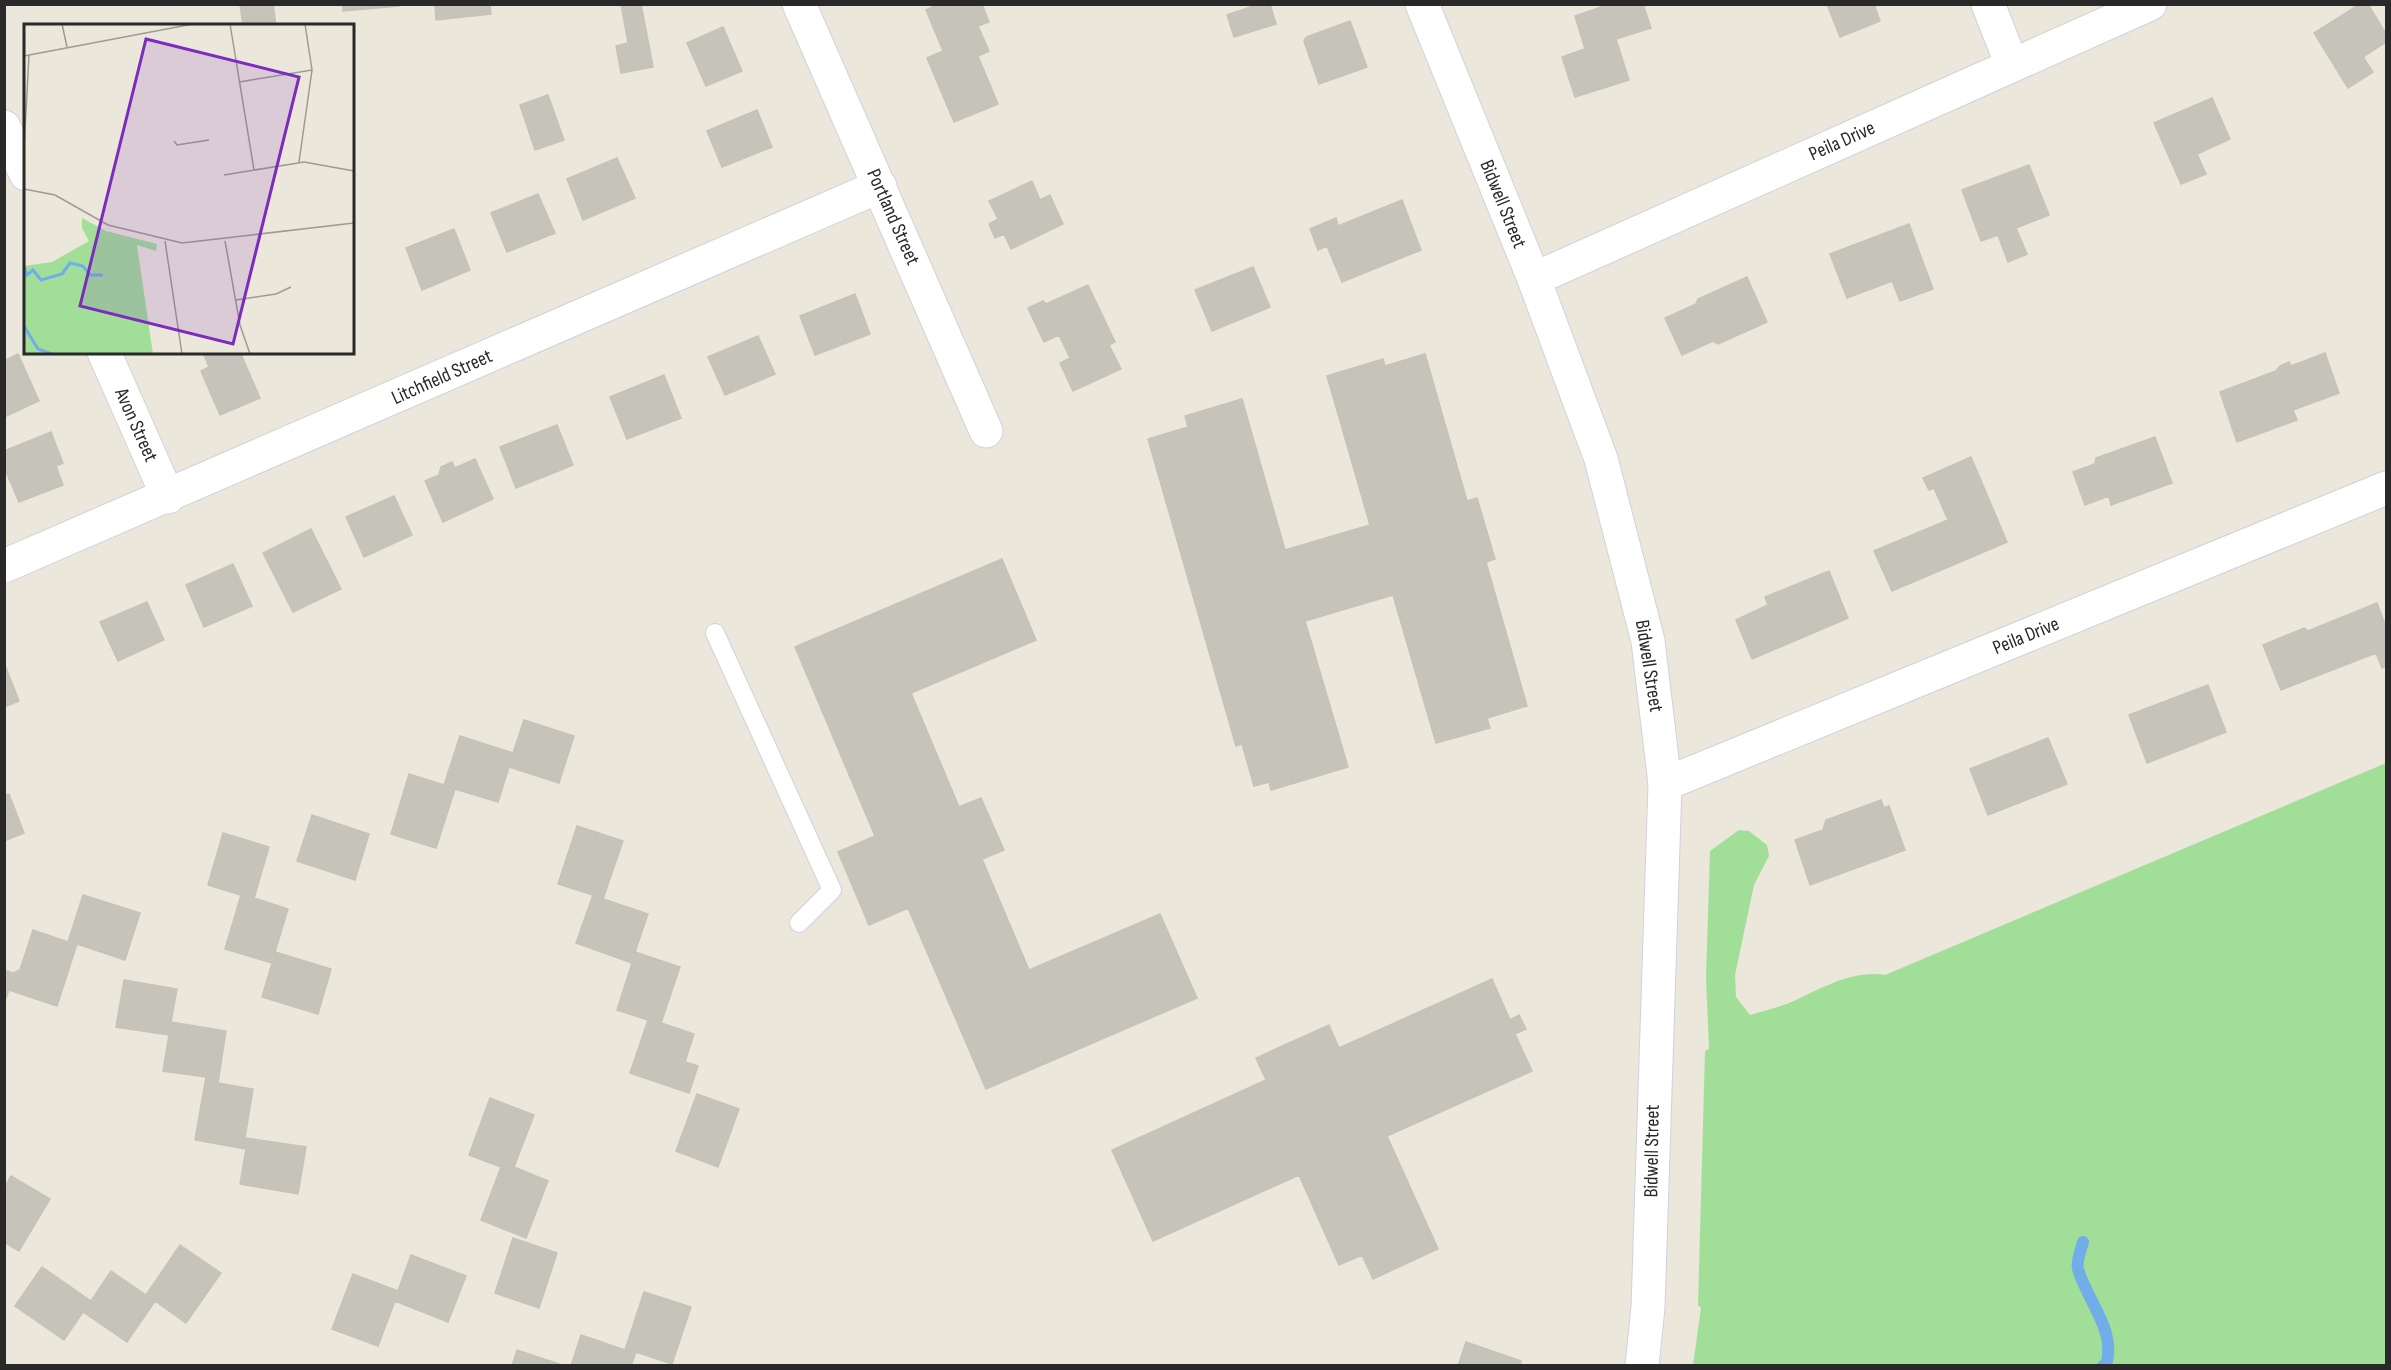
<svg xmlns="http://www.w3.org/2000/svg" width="2391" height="1370" font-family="'Sofia Sans Condensed',sans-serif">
  <rect width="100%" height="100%" fill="#ebe7db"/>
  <path fill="#a1df99" d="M2386,763V1365H1693L1701,1308L1698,1305L1705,1051L1709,1049L1706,977L1710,851L1739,830L1749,831L1767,845L1769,856L1754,885L1735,975L1736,997L1750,1015C1765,1010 1781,1007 1796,1000C1824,987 1853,970 1885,975Z"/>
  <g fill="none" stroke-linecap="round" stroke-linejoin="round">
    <path stroke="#71aee9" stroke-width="12" d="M2083,1242C2081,1250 2076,1261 2078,1269C2087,1301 2117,1331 2106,1365L2103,1366"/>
  </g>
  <path fill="#c6c4ba" stroke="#c6c3b5" stroke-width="1.5" d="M240,4H273L276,26H243Z
    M343,4H399V6L343,11Z
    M435,4H490L491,14L436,20Z
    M621,4H641L653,67L621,73L616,46L628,43Z
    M939,4H982L989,22L978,26L989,51L978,56L998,104L954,122L927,58L943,51L926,10Z
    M1259,4H1270L1276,24L1234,37L1227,15Z
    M1610,4H1643L1651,28L1616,39L1629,80L1575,97L1562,57L1585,49L1575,16Z
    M1827,4H1874L1880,21L1840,37Z
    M2360,4H2368L2386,34V42L2363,57L2373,72L2348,88L2314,33Z
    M1350,21L1367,67L1319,84L1304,41L1306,37Z
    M723,27L742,71L706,86L687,43Z
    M548,95L564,140L535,150L520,105Z
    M2212,98L2230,139L2197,154L2206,174L2181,184L2154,123Z
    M757,110L772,147L722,167L707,131Z
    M617,158L635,198L583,220L567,179Z
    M2029,165L2049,215L2016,228L2027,254L2008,262L1998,235L1981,241L1962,190Z
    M1032,181L1040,200L1050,195L1063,224L1011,249L1004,234L995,238L989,224L998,219L989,201Z
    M538,194L555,233L507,252L491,213Z
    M1402,200L1421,250L1342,282L1327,246L1318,250L1310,229L1336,218L1338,226Z
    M1909,224L1933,289L1900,301L1892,281L1847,298L1830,254Z
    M454,229L470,270L422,290L406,248Z
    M1253,267L1270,307L1212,331L1195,290Z
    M1747,277L1767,322L1718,344L1713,341L1682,355L1665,318L1696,304L1698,299Z
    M1088,285L1115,342L1109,345L1121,369L1073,391L1060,363L1070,358L1059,335L1044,342L1028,308L1043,301L1046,304Z
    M855,294L870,334L815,355L800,316Z
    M758,336L775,374L725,395L708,357Z
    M203,352H240L260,398L220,415L201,371L209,367Z
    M2325,353L2339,393L2293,410L2297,420L2237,442L2220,392L2276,371L2280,366L2289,362L2291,366Z
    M18,354L39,401L4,417V361Z
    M1425,354L1467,501L1477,498L1495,559L1486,562L1527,706L1487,718L1490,728L1436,743L1393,595L1305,621L1348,767L1271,790L1269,782L1254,786L1242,744L1236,746L1148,439L1188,427L1185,416L1242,399L1285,550L1370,525L1327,376L1383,359L1385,366Z
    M664,375L681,418L627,439L610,397Z
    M557,425L573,465L516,488L500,447Z
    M51,432L63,463L56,466L63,485L19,502L4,467V451Z
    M2155,437L2172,483L2111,505L2109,496L2085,505L2073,472L2095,464L2096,458Z
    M1971,457L2007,542L1892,591L1874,551L1948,520L1934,488L1929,490L1923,478Z
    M475,459L493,499L443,522L425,481L439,475L441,467L452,462L455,468Z
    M394,496L412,535L364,557L346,517Z
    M311,529L341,589L293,612L263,553Z
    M1002,559L1036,640L911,693L959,807L981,798L1004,850L982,859L1029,970L1160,914L1197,998L986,1089L908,908L869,925L838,852L875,836L795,647Z
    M233,564L252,606L204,627L186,585Z
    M1829,571L1848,618L1752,659L1736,620L1768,605L1765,597Z
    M147,602L164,640L118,661L100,622Z
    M2377,603L2386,627V666L2382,668L2376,653L2281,690L2263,645L2304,628L2308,631Z
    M5,665L19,701L4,707V666Z
    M2208,685L2226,732L2147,763L2129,715Z
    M524,720L574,736L559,783L509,767L498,802L455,789L436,848L391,834L409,774L444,785L460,736L513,753Z
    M2048,738L2067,784L1988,815L1970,769Z
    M9,794L24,833L4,841V796Z
    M1881,800L1884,808L1889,806L1905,850L1810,885L1795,840L1823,830L1826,820Z
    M312,815L369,834L355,880L297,861Z
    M577,826L623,841L603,899L648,914L635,952L680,967L661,1023L694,1034L685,1062L698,1066L689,1093L630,1073L648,1020L617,1010L632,963L576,943L593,895L558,884Z
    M223,833L269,847L254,898L288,909L275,952L331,969L318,1014L262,997L272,963L225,949L241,895L208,885Z
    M83,895L140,913L125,960L77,944L57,1006L9,990L4,1003V970L13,973L20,970L33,930L68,942Z
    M1492,979L1510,1020L1519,1015L1526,1029L1515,1034L1532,1071L1387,1136L1438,1249L1373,1279L1362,1255L1339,1265L1299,1175L1153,1241L1112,1150L1266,1080L1256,1058L1329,1025L1339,1048Z
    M124,980L177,989L171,1022L226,1031L218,1083L253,1089L245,1138L306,1147L298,1194L240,1184L246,1149L195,1140L206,1077L163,1071L169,1035L116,1027Z
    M697,1094L739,1109L718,1167L676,1151Z
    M490,1098L534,1115L514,1167L548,1181L526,1238L481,1220L501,1167L469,1155Z
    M11,1176L50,1199L19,1251L4,1242V1188Z
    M513,1238L557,1253L539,1308L495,1293Z
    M180,1245L221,1273L186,1323L155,1301L127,1342L83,1312L64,1340L15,1306L42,1267L91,1301L111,1271L146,1295Z
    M411,1255L466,1276L448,1322L395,1301L378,1346L332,1329L353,1274L398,1291Z
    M644,1292L691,1307L672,1364L636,1352L631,1366H571L581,1335L625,1350Z
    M1466,1342L1521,1361L1520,1366H1458Z
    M517,1350L565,1366H512Z"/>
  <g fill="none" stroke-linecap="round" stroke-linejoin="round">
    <defs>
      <path id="service" d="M715,633L832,890L799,923"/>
      <path id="minor" d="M799,4L986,431
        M1988,4L2012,65
        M4,127L26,174
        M1534,279L2150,4
        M104,352L168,497
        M4,566L880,186
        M1665,784L2386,488"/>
      <path id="tertiary" d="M1422,4L1534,279L1601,459L1648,641L1665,784L1648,1307L1642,1366"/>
    </defs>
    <use href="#service" stroke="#d1d0e1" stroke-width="20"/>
    <use href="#minor" stroke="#d1d0e1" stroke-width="35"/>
    <use href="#tertiary" stroke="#d1d0e1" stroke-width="35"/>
    <use href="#service" stroke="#fff" stroke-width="18"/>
    <use href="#minor" stroke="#fff" stroke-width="33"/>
    <use href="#tertiary" stroke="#fff" stroke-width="33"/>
  </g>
  <g text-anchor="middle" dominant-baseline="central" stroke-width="5" stroke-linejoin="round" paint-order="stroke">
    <g font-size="20" fill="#292929" stroke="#fff">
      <text transform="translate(1842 141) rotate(-24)">Peila Drive</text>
      <text transform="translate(1503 204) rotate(68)">Bidwell Street</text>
      <text transform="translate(893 217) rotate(66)">Portland Street</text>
      <text transform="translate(442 377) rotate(-24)">Litchfield Street</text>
      <text transform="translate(136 425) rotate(66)">Avon Street</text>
      <text transform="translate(2026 636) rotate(-22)">Peila Drive</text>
      <text transform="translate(1649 666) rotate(81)">Bidwell Street</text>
      <text transform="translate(1652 1151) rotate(-89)">Bidwell Street</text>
    </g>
  </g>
  <g transform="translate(24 24)">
    <rect width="330" height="330" fill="#ebe7db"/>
    <path d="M58,194L82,207L133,220L132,227L113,221L129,330H0V242L28,238L65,217L58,204Z" fill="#a1df99"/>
    <path fill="none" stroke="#71aee9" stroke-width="3" d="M0,242L3,251L9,246L17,256L38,250L46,239L59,242L66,251H79M0,302L14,325L28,330"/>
    <path fill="none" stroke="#9d9b94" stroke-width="1.5" d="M38,0L43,23M206,0L230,146M0,32L169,0M215,58L288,46M150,117L153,121L185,116M0,124L5,31M275,138L288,46L281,0M200,151L280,138L330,147M0,165L31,171L84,201L158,219L330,199M141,217L158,330M201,217L216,301L226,330M212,276L252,270L267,263"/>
    <path fill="#7b2cbf" fill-opacity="0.15" stroke="#7b2cbf" stroke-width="3" d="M122,15L275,53L209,320L56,282Z"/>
    <rect width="330" height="330" fill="none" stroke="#292929" stroke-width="3"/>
  </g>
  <rect width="2391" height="1370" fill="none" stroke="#292929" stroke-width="12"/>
</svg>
